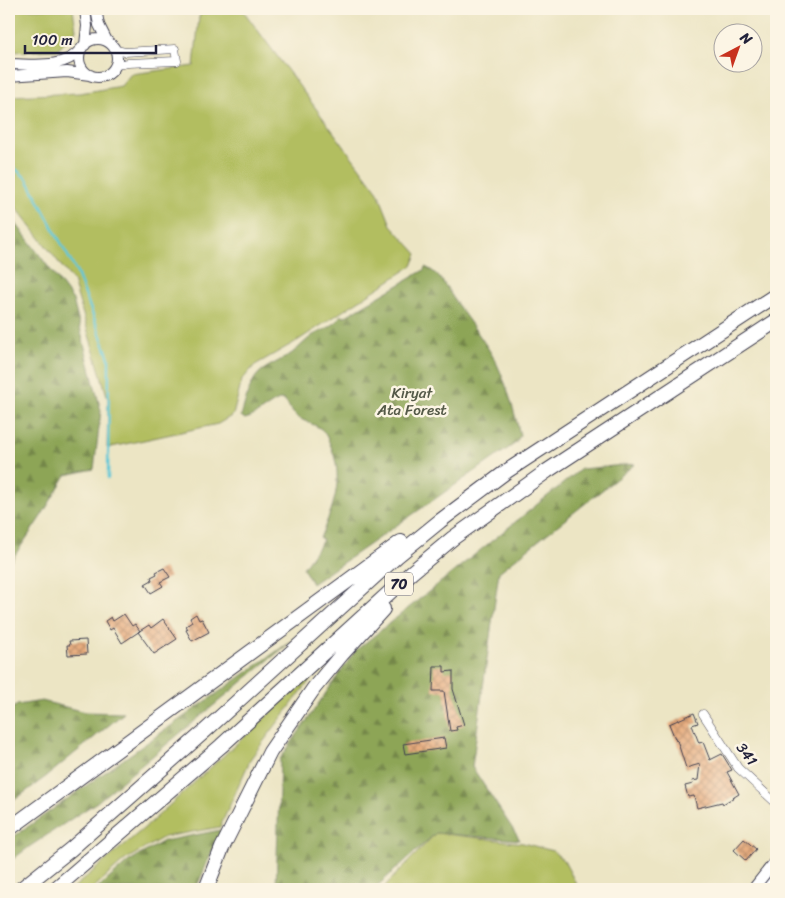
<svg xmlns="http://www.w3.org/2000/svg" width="785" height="898" font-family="Sriracha,sans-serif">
  <defs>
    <pattern id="forest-firs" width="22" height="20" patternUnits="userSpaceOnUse" patternTransform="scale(1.25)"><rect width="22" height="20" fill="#8da556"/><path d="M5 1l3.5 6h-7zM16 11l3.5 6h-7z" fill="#738648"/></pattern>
    <pattern id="building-cross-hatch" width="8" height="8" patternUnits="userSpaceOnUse" patternTransform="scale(1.25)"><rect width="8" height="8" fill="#e7ac7e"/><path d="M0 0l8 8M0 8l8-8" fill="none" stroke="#bb8c68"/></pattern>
  </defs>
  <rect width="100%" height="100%" fill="#fcf5e5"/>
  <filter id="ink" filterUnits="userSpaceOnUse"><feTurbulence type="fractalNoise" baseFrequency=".02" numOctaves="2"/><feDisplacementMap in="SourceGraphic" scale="10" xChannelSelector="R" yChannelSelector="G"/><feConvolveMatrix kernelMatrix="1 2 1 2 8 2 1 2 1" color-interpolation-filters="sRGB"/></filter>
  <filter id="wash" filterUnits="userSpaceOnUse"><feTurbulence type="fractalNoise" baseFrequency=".0096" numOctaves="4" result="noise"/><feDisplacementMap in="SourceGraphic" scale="20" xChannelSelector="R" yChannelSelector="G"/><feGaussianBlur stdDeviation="1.12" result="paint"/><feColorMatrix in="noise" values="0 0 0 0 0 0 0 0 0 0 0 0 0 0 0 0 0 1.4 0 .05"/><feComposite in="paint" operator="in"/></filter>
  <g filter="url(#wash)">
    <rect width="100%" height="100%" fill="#ece5c4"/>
    <path fill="#b2be60" stroke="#6a704e" d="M9,9H73L76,30L58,50L9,52Z
      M203,9H242L378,192L391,225L417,254L412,266L297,341L255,365L242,380L233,415L218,424L107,448L108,399L73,281L9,198V96L80,93L121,86L131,74L194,66L199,17Z
      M320,667L251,758L220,827L164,837L125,860L92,889H72L149,824Z
      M436,833L523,843L553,851L564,861L579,889H382Z"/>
    <path fill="url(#forest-firs)" stroke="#586448" d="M9,214L73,300L101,411L94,469L66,475L42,515L9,564Z
      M425,267C440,272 449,292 457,304C470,323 485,341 496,362C507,385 514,410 520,435L516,443L312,584L303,568L323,540L320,538C333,507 344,482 332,449C329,442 326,433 321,429C313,423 300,421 294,414C289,408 288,403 282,399C269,403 258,416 245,419L241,416C245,403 249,383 259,373C265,367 284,359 292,353C300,347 306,340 313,335C325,329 334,327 341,315L344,317L424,270Z
      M635,464L499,572L472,767L520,840L436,833L374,889H276L280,759L355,651L581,469Z
      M294,639L97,802L29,847L9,862V840Z
      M42,701L85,712L124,713L47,776L9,804V711L17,705Z
      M221,830L196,889H97L129,861L164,841Z"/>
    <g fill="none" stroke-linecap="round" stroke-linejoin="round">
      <path stroke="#5ec8d8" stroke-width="2.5" d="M9,163L27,179L77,273L109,358L108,478"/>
    </g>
    <g id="blocks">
      <path fill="url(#building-cross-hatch)" d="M164,568L170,577L160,582L163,586L151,593L145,584L152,580L151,577L157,574L156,572Z
        M124,614L132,626L135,624L140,631L122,643L113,628L110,630L105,621L111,617L113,621Z
        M196,614L199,620L202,619L209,632L192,641L186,630L188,629L186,626L192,622L190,618Z
        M163,619L177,639L154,654L138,632L149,625L151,628Z
        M86,640L87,654L68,655L67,645H70L69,641Z
        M434,666H444V672L453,671V689L464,725L456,727L457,730L450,731L444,691H433Z
        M694,713L698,723L692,725L699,743L703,742L710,760L722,754L732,770L727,772L739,794L723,804L722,802L697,808L694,796L688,797L685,786L693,784L692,781L698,780L700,764L686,768L677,740L676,741L669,724Z
        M444,738L446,748L405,754L403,744Z
        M744,839L756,849L746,861L734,850Z"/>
    </g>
  </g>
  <g filter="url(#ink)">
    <use href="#blocks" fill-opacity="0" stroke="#403f50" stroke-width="1"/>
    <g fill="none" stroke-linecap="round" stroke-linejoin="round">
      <defs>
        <path id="minor" d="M116,50L125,52L175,49L177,61L128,63L116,65
          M703,714L738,768L776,803"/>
        <path id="tertiary" d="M85,9L87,26L85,45
          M96,9L99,25L107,41
          M79 58a19 19 0 1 1 38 0a19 19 0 1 1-38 0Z
          M9,64C33,64 64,70 81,49
          M9,76L67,72L90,75
          M753,889L776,860
          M767,889L776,878"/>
        <path id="trunk" d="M9,829L401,542
          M21,889L71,849L206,730L397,556L440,521L507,471L776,295
          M55,889L221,746L412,572L453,538L547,471L776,321
          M206,889L222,848L270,752L314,688L342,654L383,609"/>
      </defs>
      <use href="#minor" stroke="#403f50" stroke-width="9"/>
      <use href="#tertiary" stroke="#403f50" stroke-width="12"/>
      <use href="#trunk" stroke="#403f50" stroke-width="16"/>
      <use href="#minor" stroke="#fff" stroke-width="8"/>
      <use href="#tertiary" stroke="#fff" stroke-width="10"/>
      <use href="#trunk" stroke="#fff" stroke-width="14"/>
    </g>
  </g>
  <g text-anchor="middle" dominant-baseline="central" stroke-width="5" stroke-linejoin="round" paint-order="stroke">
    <rect fill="#fcf5e5" stroke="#63616e" stroke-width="1" x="385" y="572.5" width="28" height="23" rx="4"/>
    <g font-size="14" font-weight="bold" fill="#22223b">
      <text x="399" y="584">70</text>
    </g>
    <g font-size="15" fill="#545948" stroke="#fcf5e5">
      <text x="412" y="393">Kiryat<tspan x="412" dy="17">Ata Forest</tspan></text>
    </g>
    <g font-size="15" fill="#22223b" stroke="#fcf5e5">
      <text transform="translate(747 754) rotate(53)">341</text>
    </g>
  </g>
  <rect width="785" height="898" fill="none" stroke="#fcf5e5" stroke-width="30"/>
  <g transform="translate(738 48) rotate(41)"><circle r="24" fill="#fcf5e5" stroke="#a5a1a1"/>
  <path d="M0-4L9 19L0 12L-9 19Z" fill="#c8321e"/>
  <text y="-8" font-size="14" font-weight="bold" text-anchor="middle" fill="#22223b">N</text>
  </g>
  <path d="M25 45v8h131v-8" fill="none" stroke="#22223b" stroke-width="2.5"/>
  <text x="32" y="45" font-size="15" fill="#22223b" stroke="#fcf5e5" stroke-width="4" paint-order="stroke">100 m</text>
</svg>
